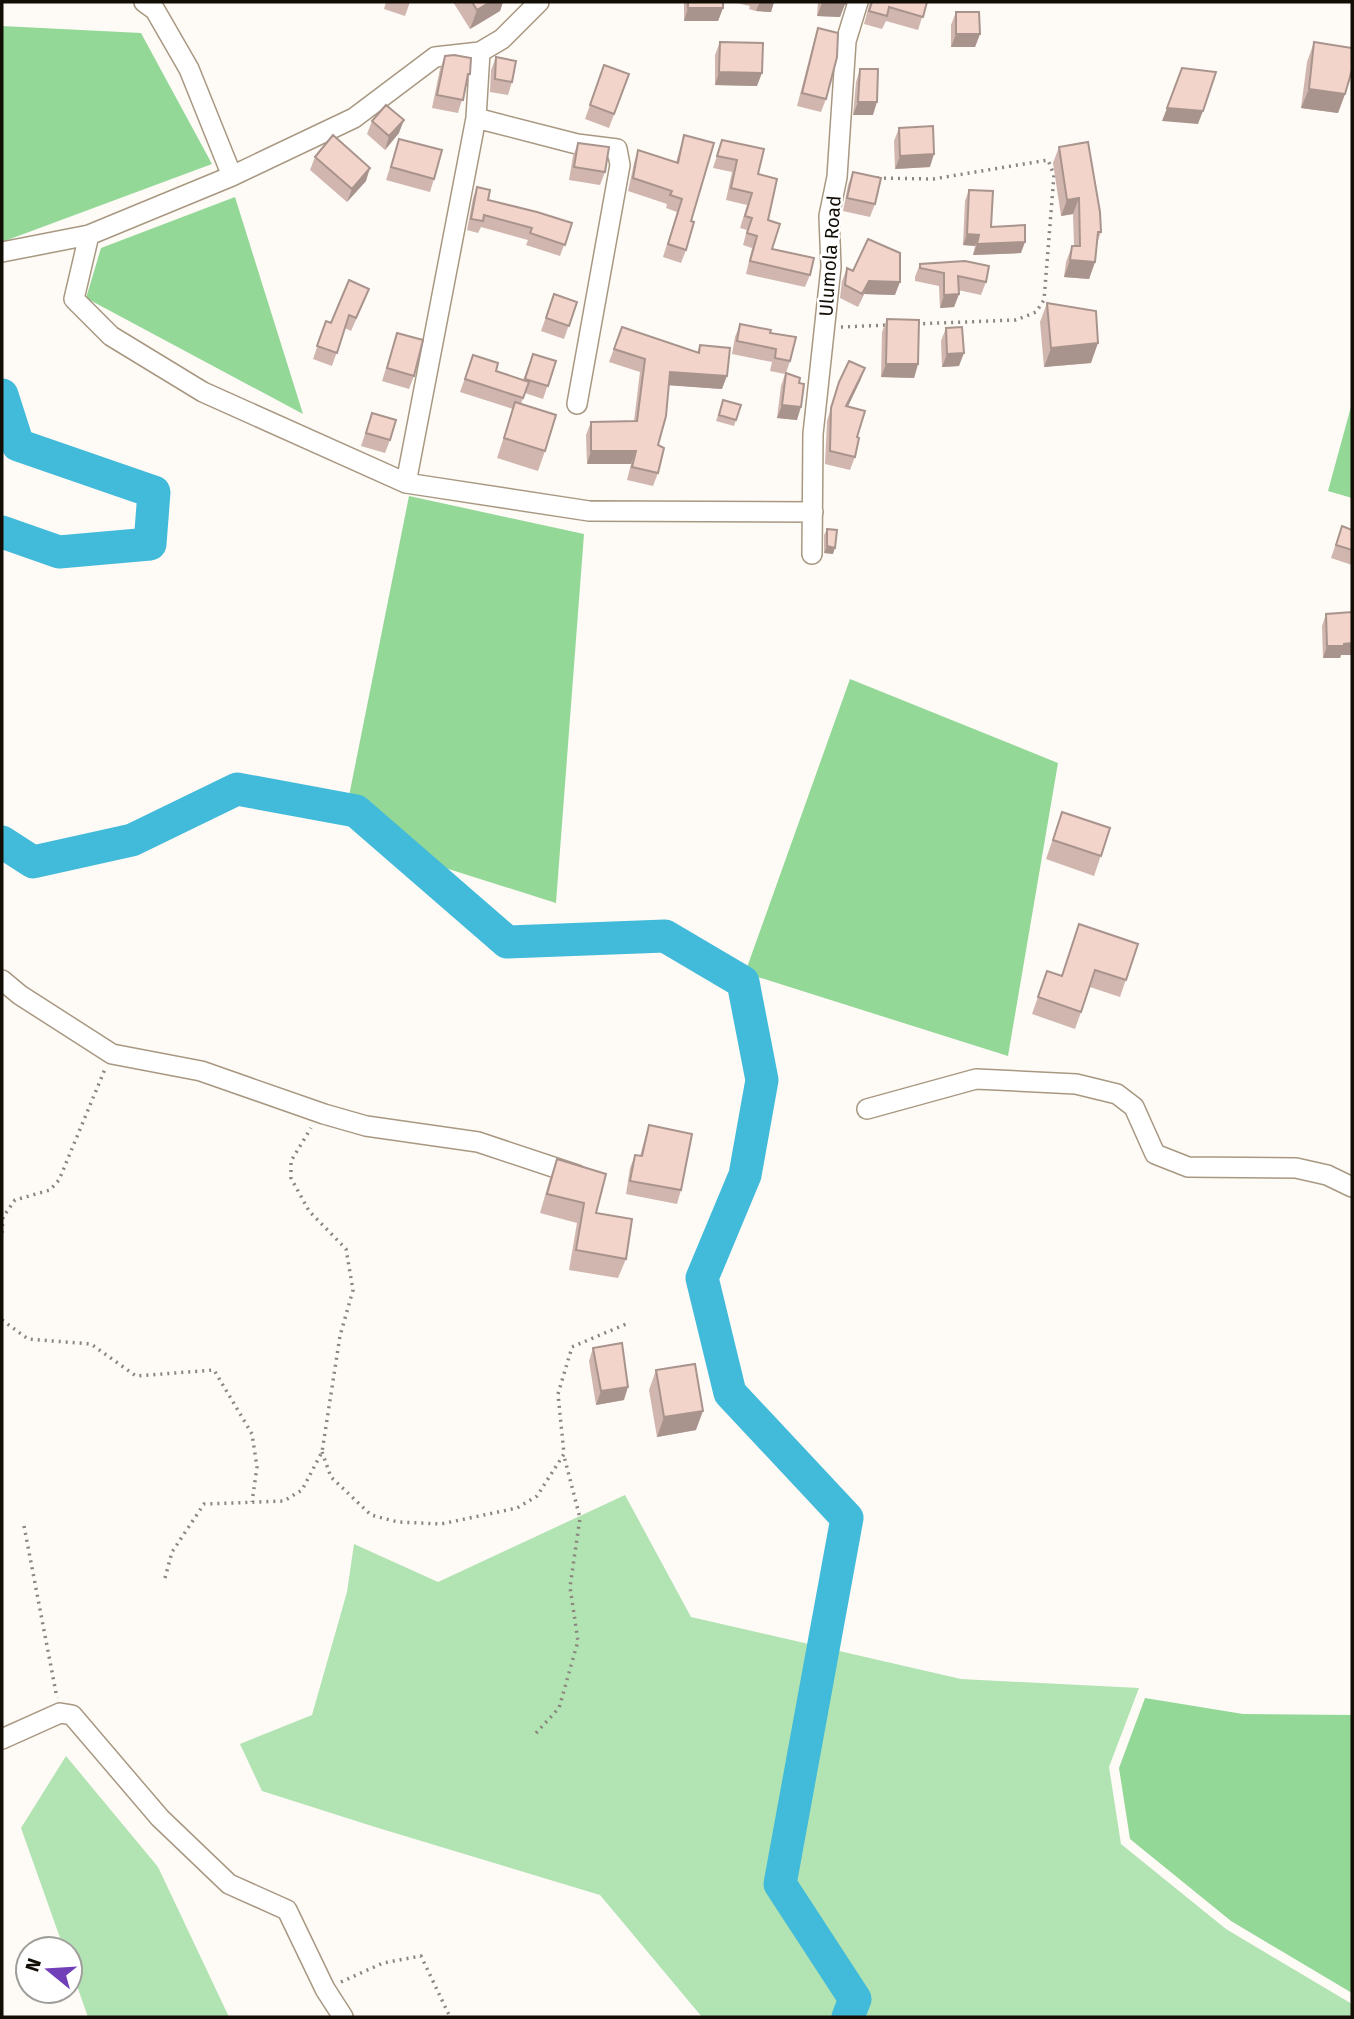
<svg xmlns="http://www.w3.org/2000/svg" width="1354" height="2019" font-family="'Fira Sans',sans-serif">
  <rect width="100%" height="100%" fill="#fefaf6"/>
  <path fill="#b2e3b3" d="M625,1495L691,1617L961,1679L1139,1688L1109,1767L1121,1844L1226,1929L1352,2004V2017H702L600,1895L375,1827L262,1791L240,1744L312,1715L347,1592L354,1544L438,1582Z
    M66,1756L158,1867L229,2017H88L70,1966V1949H64L21,1828Z"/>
  <path fill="#94d898" d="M2,26L141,33L212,164L2,242Z
    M235,197L303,414L86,298L101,248Z
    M1352,403V498L1328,491Z
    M409,496L584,534L556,903L439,866L349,796Z
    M850,679L1058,763L1008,1056L745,973Z
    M1145,1698L1243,1714L1352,1715V1993L1231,1921L1130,1839L1119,1768Z"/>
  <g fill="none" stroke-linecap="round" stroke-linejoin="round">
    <path stroke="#42bad9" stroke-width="33" d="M2,395L18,445L154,492L150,544L59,552L2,532
      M2,842L33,862L132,840L237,789L356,811L507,942L665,936L743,982L762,1080L745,1175L702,1278L730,1393L847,1518L780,1884L855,1999L848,2017"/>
    <defs>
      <path id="minor" d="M144,2L155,10L189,69L232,176
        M476,118L577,144L617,149L620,165L577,404
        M89,235L74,299L111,336L203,392L406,483L589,511L813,512
        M2,252L89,235L232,176L354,118L435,57L480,52L502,39L539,2
        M406,483L476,118L480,52
        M812,554L813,434L831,267L829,216L837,177L846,41L858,2
        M2,980L20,995L112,1054L201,1071L324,1114L366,1126L478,1142L577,1175
        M867,1109L976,1079L1076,1084L1117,1094L1134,1107L1155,1154L1188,1167L1296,1168L1327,1175L1352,1187
        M2,1739L60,1713L72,1715L160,1818L229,1884L287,1910L325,1989L343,2017"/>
    </defs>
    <use href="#minor" stroke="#a89882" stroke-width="22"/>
    <path stroke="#8a857f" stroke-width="3.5" stroke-dasharray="2 5" stroke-linecap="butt" d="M877,178L933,179L1048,160L1054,175L1044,300L1036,312L1016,320L914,324
      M841,327L889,325
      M2,1233L3,1217L15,1200L50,1190L59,1180L105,1069
      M2,1320L28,1339L91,1344L136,1376L214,1370L252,1434L257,1467L252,1502
      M322,1452L331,1477L371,1515L398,1522L441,1524L517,1508L537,1496L564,1454L558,1394L572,1347L626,1324
      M24,1526L57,1698
      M165,1578L172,1552L204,1504L284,1501L302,1490L322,1452L340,1336L353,1290L346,1249L309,1211L291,1178V1161L311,1128
      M536,1733L559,1708L578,1641L570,1587L580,1518L564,1456
      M341,1982L383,1963L421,1956L450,2017"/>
    <use href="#minor" stroke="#fff" stroke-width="19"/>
  </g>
  <path fill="#d0b6ae" d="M386,2H410L405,16L384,9Z
    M453,2H503L500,11L470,29Z
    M684,2H723V8L718,21H684Z
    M732,2H774L771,12L756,11L749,9L750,6Z
    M818,2H846L840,17L817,16Z
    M870,2H927L918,30L886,21L882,29L864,24Z
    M956,12L980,34L975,47H951V25Z
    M818,28L826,99L821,112L797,106L814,41Z
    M720,42L757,86L715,85V55Z
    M1314,42L1345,94L1338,113L1301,108L1307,62Z
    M445,56L470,74L458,113L432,108L440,69Z
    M496,57L512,82L508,95L490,92L491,70Z
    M604,65L629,74L609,128L585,119Z
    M860,69L873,115H853L856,82Z
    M372,121L399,133L385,150L367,134Z
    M899,128L930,167L895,169L894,141Z
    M684,135L691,221L686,250L681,263L663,257L677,212L666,208L667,204L628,191L634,163L638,150L676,162Z
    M399,139L434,179L430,192L386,180Z
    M722,140L758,174L768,220L772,249L810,275L805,287L746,274L752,248L743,245L747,230L740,228L747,205L726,200L732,172L713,168Z
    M578,143L605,172L600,185L569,180L573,156Z
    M1059,147L1101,232L1097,243L1095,262L1089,279L1064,277L1066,262L1072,246H1074L1073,214L1061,216L1053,163Z
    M315,157L366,181L347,202L310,170Z
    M853,172L875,204L870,217L843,211L848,185Z
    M477,187L488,200L572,223L560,256L526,245L528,240L481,227L478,233L467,230L473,198Z
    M969,190L991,227L1021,253L973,255L975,246L963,245L965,201Z
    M920,264L986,282L981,295L958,290L959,294L954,307L940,308L939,286L915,281V277Z
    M847,268L895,295L864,294L858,307L840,298L842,281Z
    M554,294L577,302L564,339L541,331Z
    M364,302L351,331L345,328L332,366L313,359L326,321L331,323Z
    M1047,303L1091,363L1044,367L1040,322Z
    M887,319L918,364L914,378L881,377L882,332Z
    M740,324L770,333L790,361L786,373L797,420L777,418L781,386L785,374L770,371L772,362L732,354L735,337Z
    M622,327L697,353L700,345L722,389L669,385L658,445V473L653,486L627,480L631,464H587L586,435L591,422L634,421L640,372L609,362Z
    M946,328L959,366L942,367L941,341Z
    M397,333L414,376L409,389L382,381Z
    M533,354L556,361L543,399L525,393L521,404L545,451L538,471L497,458L513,409L460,392L473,355L496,371L523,380Z
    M865,368L860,381L848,406L857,437L855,457L850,470L825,464L827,421L839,382Z
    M723,400L741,405L734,426L716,421Z
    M372,413L390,440L385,453L361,446Z
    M1342,526L1352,530V565L1331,558Z
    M827,529L833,554L824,553V535Z
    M1352,612V655H1341L1340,658H1323L1322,626L1326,614Z
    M1062,812L1110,828L1094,876L1046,859Z
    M1138,944L1120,997L1090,987L1075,1029L1032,1014L1047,971L1061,976Z
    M649,1125L681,1190L677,1204L626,1194L630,1168L635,1155L640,1156L645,1138Z
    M557,1159L596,1213L626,1259L618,1278L569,1270L577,1223L540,1213L550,1178Z
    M593,1348L624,1400L596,1405L589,1361Z
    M656,1370L696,1430L657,1437L649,1390Z"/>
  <path fill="#a9948d" d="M490,2H503L500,11L470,29L477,10Z
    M760,2H774L771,12L756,11Z
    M822,3L845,4L840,17L817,16Z
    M688,8H723L718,21H684Z
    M956,34H980L975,47H951Z
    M719,72L762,73L757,86L715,85Z
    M1309,89L1345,94L1338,113L1301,108Z
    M858,102H877L873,115H853Z
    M1167,108L1203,111L1198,124L1162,121Z
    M404,120L399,133L385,150L389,136Z
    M934,154L930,167L895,169L900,156Z
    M370,168L366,181L347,202L352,189Z
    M1079,198L1073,214L1061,216L1067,200Z
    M967,234L979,235L975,246L963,245Z
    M1025,242L1021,253L973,255L977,244Z
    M1070,260L1095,262L1089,279L1064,277Z
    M869,281L900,282L895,295L864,294L858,307Z
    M959,294L954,307L940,308L944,295Z
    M1098,343L1091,363L1044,367L1051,348Z
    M964,353L959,366L942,367L947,354Z
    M886,364H918L914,378L881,377Z
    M865,368L860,381L842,419L846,406Z
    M670,372L727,376L722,389L665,385Z
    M782,405L801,407L797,420L777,418Z
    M591,451H636L631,464H587Z
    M827,546L835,548L833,554L824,553Z
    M1352,643V655H1341L1340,658H1323L1327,646Z
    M628,1387L624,1400L596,1405L601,1391Z
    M703,1411L696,1430L657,1437L664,1417Z"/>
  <path fill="#f2d4ca" stroke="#a9948d" stroke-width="2" d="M472,2H490L477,10Z
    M688,2H723V8H688Z
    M822,2H846L845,4Z
    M872,2H927L923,17L889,7L887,16L869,11Z
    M956,12H979L980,34H956Z
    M818,28L838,33L837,57L826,99L802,93Z
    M720,42L763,43L762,73L719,72Z
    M1314,42L1352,48V70L1345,94L1309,89Z
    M454,55L471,58L470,74H468L463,100L437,95L445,56Z
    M496,57L516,61L512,82L495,79Z
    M604,65L629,74L614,114L590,105Z
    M1182,68L1216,72L1203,111L1167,108Z
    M860,69H878L877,102H858Z
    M386,105L404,120L389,136L372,121Z
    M933,126L934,154L900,156L899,128Z
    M333,135L370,168L352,189L315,157Z
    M684,135L714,143L691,221L694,222L686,250L668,244L682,199L670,195L672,191L633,178L638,150L678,163Z
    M399,139L442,150L434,179L391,167Z
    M722,140L764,149L758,174L777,179L768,220L780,224L772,249L814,258L810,275L750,261L757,236L747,233L752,218L745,216L752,193L731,188L737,160L717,156Z
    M1088,142L1100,212L1101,232H1098L1095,262L1070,260L1072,246H1080L1079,198L1067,200L1059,147Z
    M578,143L609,147L605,172L574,167Z
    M853,172L881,178L875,204L847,198Z
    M477,187L490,190L488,200L537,212L572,223L565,245L530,233L532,228L484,215L483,221L471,219Z
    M969,190L993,191L991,227L1025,225V242L977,244L979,235L967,234Z
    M868,239L900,253V282L869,281L862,294L845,285L847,268L853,271Z
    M965,261L989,266L986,282L958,276L959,294L944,295V273L920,268V264Z
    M349,280L369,289L356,318L349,315L337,353L317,346L326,321L331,323Z
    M554,294L577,302L569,326L546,318Z
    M1047,303L1096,311L1098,343L1051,348Z
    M887,319L919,320L918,364H886Z
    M740,324L771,330L770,333L796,337L790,361L775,358L776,349L737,341Z
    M622,327L699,353L700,345L730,348L727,376L670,372L666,416L658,445L664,448L658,473L632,467L636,451H591V422L637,421L645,359L614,349Z
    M962,327L964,353L947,354L946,328Z
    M397,333L423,340L414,376L387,368Z
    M533,354L556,361L548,386L525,379Z
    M473,355L498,363L496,371L529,382L523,398L465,379Z
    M849,361L865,368L846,406L865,411L857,437L859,438L855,457L830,451L831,408L839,382Z
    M786,373L800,378L799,383L804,384L801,407L782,405Z
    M723,400L741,405L736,420L719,415Z
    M515,402L556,415L545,451L504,438Z
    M372,413L396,420L390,440L366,433Z
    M1342,526L1352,530V550L1336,545Z
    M827,529L837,530L835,548L827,546Z
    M1352,612V643L1344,644V646H1327L1326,614Z
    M1062,812L1110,828L1101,856L1053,840Z
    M1079,924L1138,944L1126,980L1095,970L1081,1012L1038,997L1047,971L1062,976Z
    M649,1125L692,1134L681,1190L630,1181L635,1155L642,1156Z
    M557,1159L606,1174L596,1213L632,1219L626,1259L576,1250L584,1203L547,1194Z
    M622,1343L628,1387L601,1391L593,1348Z
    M695,1364L703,1411L664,1417L656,1370Z"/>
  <g text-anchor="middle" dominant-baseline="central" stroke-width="5" stroke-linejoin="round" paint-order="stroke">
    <g font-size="19" fill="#120d05" stroke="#fff">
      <text transform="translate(830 256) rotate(-86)">Ulumola Road</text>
    </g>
  </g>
  <rect width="1354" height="2019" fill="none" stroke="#120d05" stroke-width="7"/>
  <g transform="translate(49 1970) rotate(288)"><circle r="33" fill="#ffffff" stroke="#a09e9b" stroke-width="2"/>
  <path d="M0-5L12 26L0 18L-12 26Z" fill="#713fb7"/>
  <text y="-10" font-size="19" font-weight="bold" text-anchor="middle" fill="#120d05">N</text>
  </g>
</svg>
